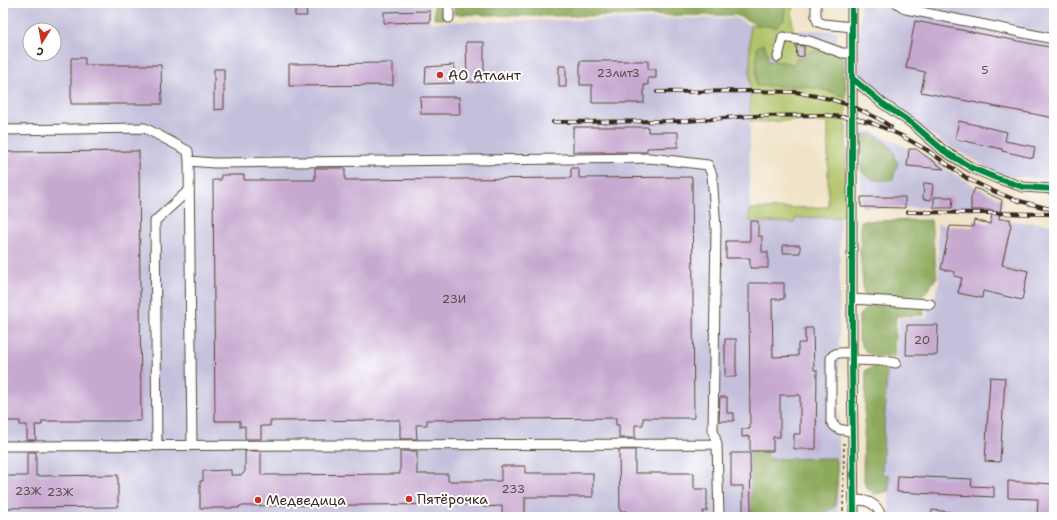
<svg xmlns="http://www.w3.org/2000/svg" width="1057" height="520" font-family="'Shantell Sans',sans-serif">
  <rect width="100%" height="100%" fill="#fff"/>
  <filter id="ink" filterUnits="userSpaceOnUse"><feTurbulence type="fractalNoise" baseFrequency=".025" numOctaves="2"/><feDisplacementMap in="SourceGraphic" scale="8" xChannelSelector="R" yChannelSelector="G"/><feConvolveMatrix kernelMatrix="1 2 1 2 8 2 1 2 1" color-interpolation-filters="sRGB"/></filter>
  <filter id="wash" filterUnits="userSpaceOnUse"><feTurbulence type="fractalNoise" baseFrequency=".012" numOctaves="4" result="noise"/><feDisplacementMap in="SourceGraphic" scale="16" xChannelSelector="R" yChannelSelector="G"/><feGaussianBlur stdDeviation="0.9" result="paint"/><feColorMatrix in="noise" values="0 0 0 0 0 0 0 0 0 0 0 0 0 0 0 0 0 1.4 0 .05"/><feComposite in="paint" operator="in"/></filter>
  <g filter="url(#wash)">
    <rect width="100%" height="100%" fill="#f0e4c8"/>
    <path fill="#c4c0db" fill-rule="evenodd" d="M3,3H430V22L735,18L750,25L755,29L837,31L838,98L750,91V221L794,223L795,218L840,217L838,517H3ZM30,30H54V54H30Z
      M861,3H1054V180L1009,176L998,173L988,168L941,141L886,103L859,81L858,48Z
      M862,131L874,132L909,149H916L937,164L974,186L1003,199L1001,209L971,210L952,208L861,207Z
      M999,219H1010L1011,221L1054,224V517H889V476L882,474L887,369L895,368L899,318H927V300L935,297L939,281L937,224L950,226L973,227L974,220L989,224L990,221L998,222Z"/>
    <path fill="#b0c367" stroke="#767642" d="M785,3H792L793,35L841,44L843,57L811,51L804,56V45H796L797,57L794,64L774,61V55H768L764,44L756,85L804,86L829,91L846,97V213L840,217L796,218L794,223L750,221V209L828,207V123L800,120L764,122L750,121V25H758L784,20Z"/>
    <path fill="#8ca95c" stroke="#646a3d" d="M434,3H444V19H434Z
      M454,3H785V5L784,20L777,27L758,25L736,15L525,16L454,14Z
      M764,44L768,55V61H774L794,64L797,57L804,56L811,51L828,49L843,57L846,85V97L829,91L804,86H756L757,47Z
      M871,134C881,138 888,144 895,153L894,159L898,162L893,179C880,181 871,182 861,171L862,136Z
      M931,220L937,277L923,296L864,295L860,254L861,221Z
      M870,305L923,307L924,315L896,316L894,357H876L866,352L859,340V315Z
      M875,366L887,369L882,474L889,475V491L875,494L866,488L863,476L866,370Z
      M750,451H767L768,459L835,458L838,473L835,506L821,517H751Z"/>
    <g id="blocks">
      <path fill="#c7a9d0" d="M295,8H306L307,16H295Z
        M430,11V22L384,23V12Z
        M915,21L1054,48V118L921,92L925,72L906,68Z
        M466,42H484V82H467Z
        M796,45L804,46V56L797,57Z
        M71,58H85V65H161L162,104H71Z
        M580,61H648V69H656V78H648V85H644V103H592V85H580Z
        M393,63V85L289,86V64Z
        M454,65V83L425,84L426,67Z
        M559,66H566V87H559Z
        M214,69H224V109L214,110Z
        M420,97H459L460,114H421Z
        M959,121L1007,132L1005,141L1035,147L1033,158L1002,151V149L955,139Z
        M573,127H648V132H678V147L647,148V152H573Z
        M909,149H916L944,169L907,166Z
        M139,151L141,421H42V425H35L36,440H27V425H20V421H3V152Z
        M315,168H345V180L571,178V168H579V178L692,177L694,418H643V425H635V438H619V425H616V418L427,420V425H416L417,439H400V420L270,421V426H261V439H245V426L240,427V421H215L213,180H221V175H244V180H315Z
        M924,183L933,184L931,200L923,199Z
        M975,188L1002,200L999,219H1010L1011,225L1002,265L1028,271L1022,300L983,291L982,298L958,293L962,278L954,276L955,272L941,269L950,226L973,227L974,220L990,224L993,210H971V198Z
        M861,197H905V208L861,207Z
        M934,197H953L952,208H934Z
        M750,221H758V236H762V252H768V268H750V258H726V241H750Z
        M783,245H800V253H783Z
        M749,283H784V299H772L773,357L798,356V343H805V328H813L814,370H817L816,449H794V434H800V395H780V437H773V451H750V436L742,437V429H750Z
        M907,325H938L937,355H906Z
        M725,339H736V377H725Z
        M990,377L1005,378L1000,462L985,461Z
        M720,397H727V413H734V421H719Z
        M619,450H635V473H694V489H707V511H703V517H627V511H620Z
        M245,451H261V475L400,474V451H417V474H448V481H501V466H525V473H593V497H525V517H502V506L483,507V504L239,506V508H200V481H203V471L231,470V475H242L245,471Z
        M27,452H36V476L118,475V507L3,508V476H27Z
        M731,453H750L751,517H743V486H731Z
        M898,476L972,479L971,486L994,487V497L897,492Z
        M1008,481L1054,484V517H1037L1038,499L1008,498Z
        M932,510L951,512V517H931Z"/>
    </g>
  </g>
  <g filter="url(#ink)">
    <use href="#blocks" fill-opacity="0" stroke="#564638" stroke-width="1"/>
    <g fill="none" stroke-linecap="round" stroke-linejoin="round">
      <defs>
        <path id="minor" d="M816,3V16L818,22L824,24L852,27
          M852,3V363L854,517
          M897,3L906,9L1054,39
          M449,18V3
          M778,57L783,37L809,41L842,53H852
          M852,78L882,103L914,125L944,151L972,168L996,178L1023,187L1054,189
          M3,130L145,128L188,151L189,161L214,163L650,158L708,165L712,175L716,229L713,431L717,444L719,517
          M189,161L192,445
          M852,299L930,304
          M852,353C844,353 835,351 831,358V421C836,431 843,430 853,431
          M852,360L885,361L896,363
          M3,446L717,444
          M157,446L155,221L189,190
          M854,501C866,498 878,504 881,517"/>
      </defs>
      <use href="#minor" stroke="#564638" stroke-width="11"/>
      <path stroke="#564638" stroke-width="1.5" stroke-dasharray="3 3" stroke-linecap="butt" d="M843,517L844,443"/>
      <use href="#minor" stroke="#fff" stroke-width="9"/>
      <defs>
        <path id="rail" d="M657,92L750,91L796,92L830,99L852,106L879,119L891,127
          M553,122L687,121L750,116L824,115L852,118L870,122L900,135L927,150L968,179L993,191L1016,200L1054,210
          M908,212L1054,214"/>
      </defs>
      <use href="#rail" stroke="#3b2a1e" stroke-width="4"/>
      <use href="#rail" stroke="#fff" stroke-width="2.5" stroke-dasharray="8" stroke-linecap="butt"/>
      <defs>
        <path id="cycleway" d="M852,3V363L854,517
          M852,78L882,103L914,125L944,151L972,168L996,178L1023,187L1054,189"/>
      </defs>
      <use href="#cycleway" stroke="#fff" stroke-width="8"/>
      <use href="#cycleway" stroke="#00873e" stroke-width="6"/>
    </g>
  </g>
  <g fill="#c8321e" stroke="#fff" stroke-width="1.5">
    <circle cx="440" cy="75" r="4"/>
    <circle cx="409" cy="499" r="4"/>
    <circle cx="258" cy="500" r="4"/>
  </g>
  <g text-anchor="middle" dominant-baseline="central" stroke-width="4" stroke-linejoin="round" paint-order="stroke">
    <g font-size="12" fill="#5e4a4a">
      <text x="985" y="70">5</text>
      <text x="618" y="73">23литЗ</text>
      <text x="454" y="299">23И</text>
      <text x="922" y="340">20</text>
      <text x="513" y="489">23З</text>
      <text x="28" y="491">23Ж</text>
      <text x="60" y="492">23Ж</text>
    </g>
    <g font-size="14" fill="#3b2a1e" stroke="#fff" text-anchor="start">
      <text x="448" y="75">АО Атлант</text>
      <text x="417" y="499">Пятёрочка</text>
      <text x="266" y="500">Медведица</text>
    </g>
  </g>
  <rect width="1057" height="520" fill="none" stroke="#fff" stroke-width="16"/>
  <g transform="translate(42 42) rotate(191)"><circle r="19" fill="#ffffff" stroke="#b1aaa5"/>
  <path d="M0-3L7 15L0 10L-7 15Z" fill="#c8321e"/>
  <text y="-6" font-size="11" font-weight="bold" text-anchor="middle" fill="#3b2a1e">С</text>
  </g>
</svg>
